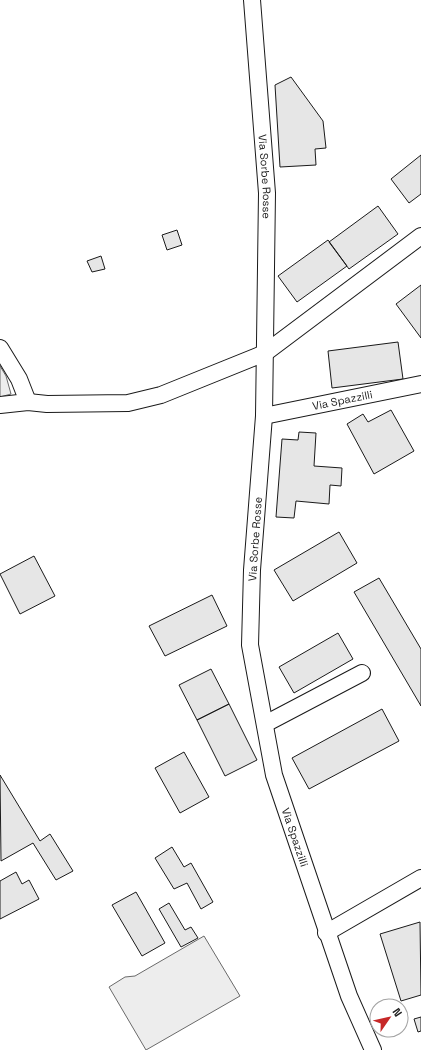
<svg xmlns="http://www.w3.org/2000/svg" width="421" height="1050" font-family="'Space Grotesk',sans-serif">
  <rect width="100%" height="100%" fill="#fff"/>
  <path fill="#ededed" stroke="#6a6a6a" d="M0,366L6,376L11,394L0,397Z
    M204,936L240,996L146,1050L109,987L125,977L135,976Z"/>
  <path fill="#e6e6e6" stroke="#1a1a1a" d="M291,77L323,121L326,148L315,149L316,165L280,167L275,85Z
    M421,155V194L409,203L391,179Z
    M378,206L398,234L349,269L329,242Z
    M177,230L182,245L167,250L162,235Z
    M328,240L347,266L297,302L278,276Z
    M101,256L105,269L92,272L87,261Z
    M421,285V338L396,304Z
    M398,342L403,379L332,388L328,351Z
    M391,410L414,451L374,474L347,424L363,414L368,422Z
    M299,432L316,433L314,466L342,468L341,486L330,485L329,504L296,501L294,518L276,517L282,439L298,440Z
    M339,532L357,563L293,601L274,570Z
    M34,556L55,596L20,614L0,574Z
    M379,578L421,649V706L354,592Z
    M212,595L227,626L165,656L149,626Z
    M338,633L353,659L294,693L279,667Z
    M211,669L229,704L197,720L179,685Z
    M229,704L257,760L225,776L197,720Z
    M382,709L399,741L309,789L292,758Z
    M184,752L209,797L180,813L155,768Z
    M0,775L40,841L50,834L73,871L56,880L33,843L1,861Z
    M172,847L184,867L191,863L213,902L201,909L187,883L174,889L155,858Z
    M16,872L22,884L29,880L39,899L0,919V881Z
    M136,892L165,943L142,956L112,905Z
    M169,903L185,930L191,927L198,938L181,947L159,909Z
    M420,922L421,995L401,1001L380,934Z
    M421,1017V1031L418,1032L414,1019Z"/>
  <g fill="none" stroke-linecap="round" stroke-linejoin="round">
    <defs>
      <g id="minor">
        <path id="s1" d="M252,0L267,193L264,416L252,570L250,645L274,775L349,996L373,1050"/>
        <path d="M0,348L19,379L28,402"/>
        <path d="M0,405L28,402L47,404L128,403L161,395L265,353L421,236"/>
        <path id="s2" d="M264,416L421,384"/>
        <path d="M265,724L362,673"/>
        <path d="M326,933L421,878"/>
      </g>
    </defs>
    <use href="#minor" stroke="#1a1a1a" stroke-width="18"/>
    <use href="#minor" stroke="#fff" stroke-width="16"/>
  </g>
  <g text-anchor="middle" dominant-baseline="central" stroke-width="3" stroke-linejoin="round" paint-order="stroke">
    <g font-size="11" fill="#1a1a1a" stroke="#fff">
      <text stroke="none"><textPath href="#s1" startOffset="177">Via Sorbe Rosse</textPath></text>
      <text stroke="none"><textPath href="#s2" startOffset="80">Via Spazzilli</textPath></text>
      <text transform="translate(255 539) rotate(-86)">Via Sorbe Rosse</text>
      <text stroke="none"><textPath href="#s1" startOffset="844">Via Spazzilli</textPath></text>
    </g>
  </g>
  <g transform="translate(389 1018) rotate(56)"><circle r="19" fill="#ffffff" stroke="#a3a3a3"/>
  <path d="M0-3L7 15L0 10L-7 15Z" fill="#c62828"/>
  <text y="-6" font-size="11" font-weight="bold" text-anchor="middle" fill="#1a1a1a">N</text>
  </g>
</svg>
